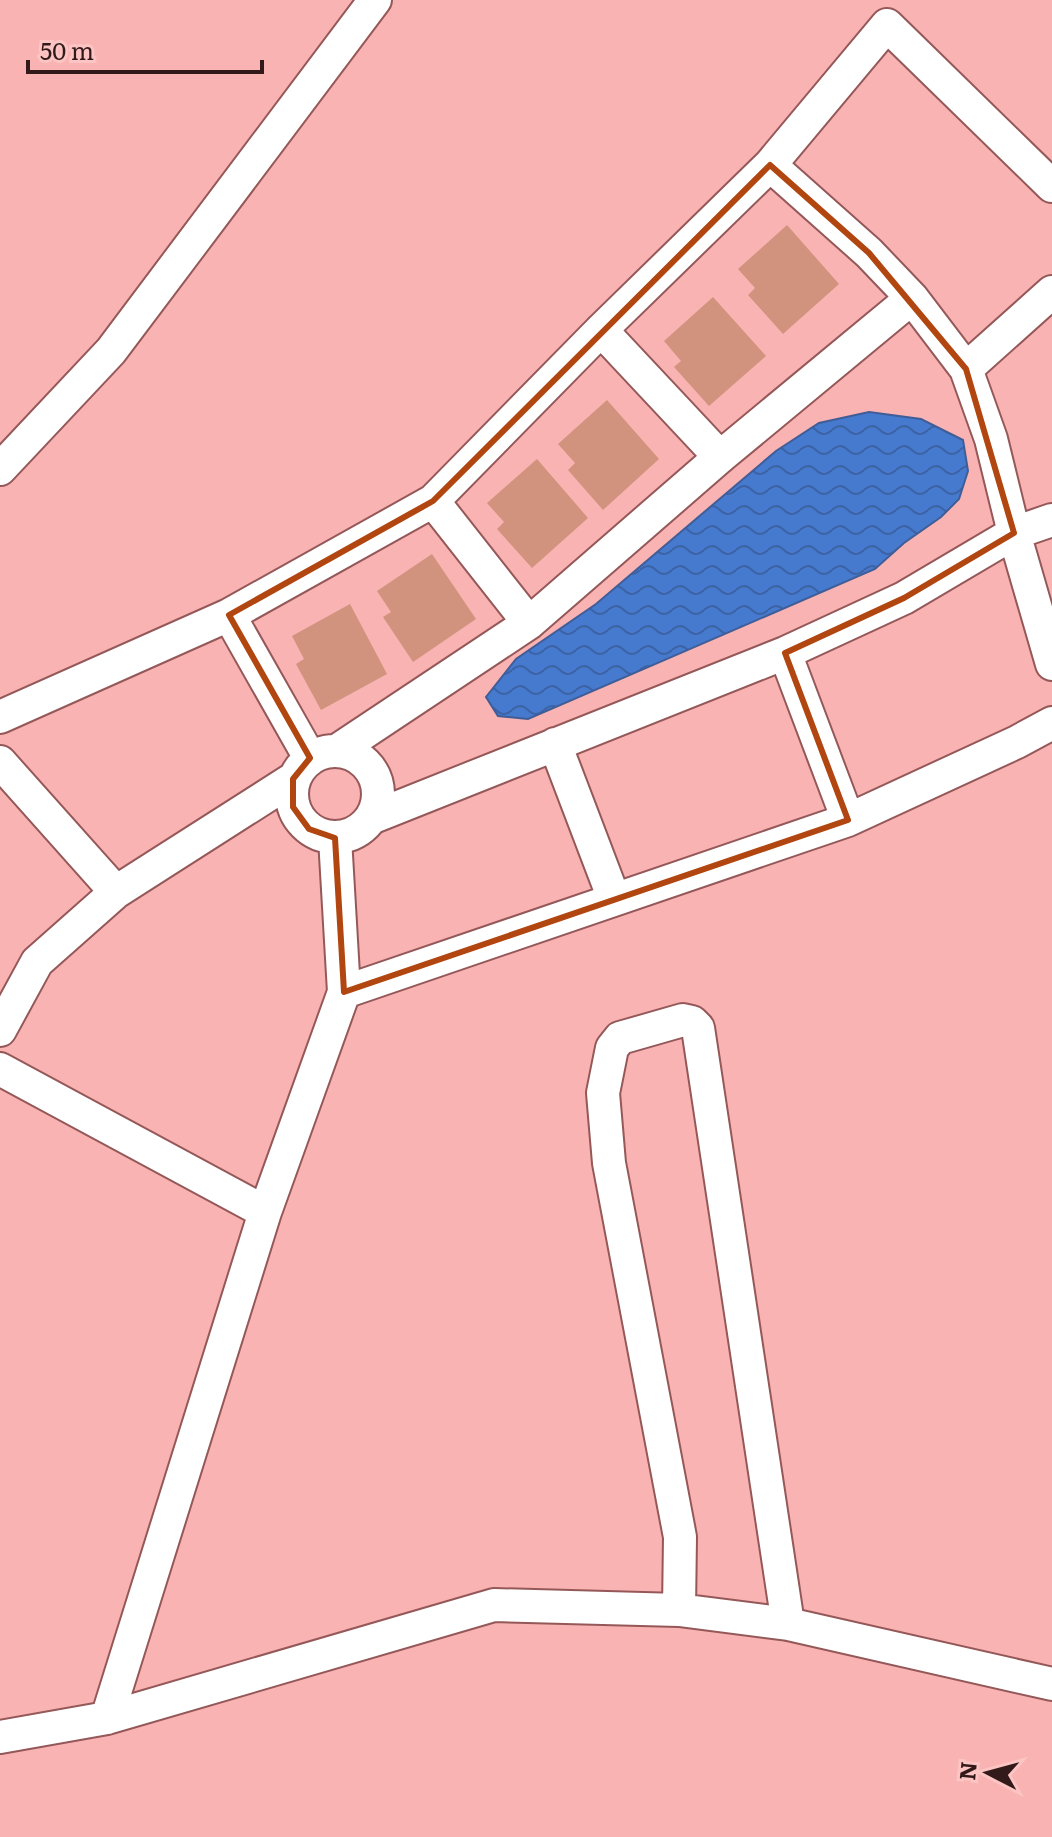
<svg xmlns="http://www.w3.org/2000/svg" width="1052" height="1837" font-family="Literata,serif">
  <defs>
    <pattern id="water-waves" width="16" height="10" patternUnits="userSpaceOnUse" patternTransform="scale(2)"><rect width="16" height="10" fill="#467ace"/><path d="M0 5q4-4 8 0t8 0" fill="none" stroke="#3b63a6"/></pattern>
  </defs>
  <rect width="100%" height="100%" fill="#f8b3b2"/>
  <path fill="url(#water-waves)" stroke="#405d98" stroke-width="2" d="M869,412L921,419L963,440L968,471L959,499L941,517L904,543L875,569L528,719L498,716L486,697L516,659L596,604L776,451L819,423Z"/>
  <path fill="#d1937e" d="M787,225L839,284L783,334L748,295L755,288L738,269Z
    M713,297L766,356L709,406L674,367L681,361L664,341Z
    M607,400L659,459L603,510L568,470L575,463L558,444Z
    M537,459L588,518L532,568L497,529L504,522L487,503Z
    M432,554L476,619L413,662L383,617L391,612L377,591Z
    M350,604L387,674L321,710L296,664L304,659L292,636Z"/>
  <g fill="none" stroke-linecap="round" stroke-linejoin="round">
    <defs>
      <path id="street" d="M770,165L869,253L912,298L966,369L991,439L1014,533L1052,664
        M601,330L720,457
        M966,369L1052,292
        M0,469L111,351L375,0
        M433,501L529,623
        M229,615L310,758
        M785,653L848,820
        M0,717L229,615L433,501L601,330L770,165L887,25L1052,186
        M555,744L614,899
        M338,750L529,623L720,457L912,298
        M292 794a43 43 0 1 1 86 0a43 43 0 1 1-86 0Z
        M0,762L116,892
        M371,818L785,653L904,598L1014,533L1052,520
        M344,992L848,820L1017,742L1052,723
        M0,1030L37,962L116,892L293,779
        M0,1069L265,1212
        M679,1610L680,1537L609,1163L603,1093L612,1048L620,1038L683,1020L692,1022L698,1028L788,1624
        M107,1718L265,1212L344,992L335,838
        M0,1737L107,1718L494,1605L679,1610L788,1624L1052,1684"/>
    </defs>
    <use href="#street" stroke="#955859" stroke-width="36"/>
    <use href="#street" stroke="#fff" stroke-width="32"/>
  </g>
  <path fill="none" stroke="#b24610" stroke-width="6" stroke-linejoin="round" d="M770,165L869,253L966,369L1014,533L904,598L785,653L848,820L344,992L335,838L309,829L293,807V779L310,758L229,615L433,501Z"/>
  <g transform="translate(988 1773) rotate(276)" stroke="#fcc4c3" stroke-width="6" paint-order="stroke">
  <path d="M0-6L14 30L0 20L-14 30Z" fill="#331a1a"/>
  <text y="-12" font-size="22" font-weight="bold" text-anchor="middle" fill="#331a1a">N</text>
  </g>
  <path d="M28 60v12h234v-12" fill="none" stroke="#331a1a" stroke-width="4"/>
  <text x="40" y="60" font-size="24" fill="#331a1a" stroke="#fcc4c3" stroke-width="6" paint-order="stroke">50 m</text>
</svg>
